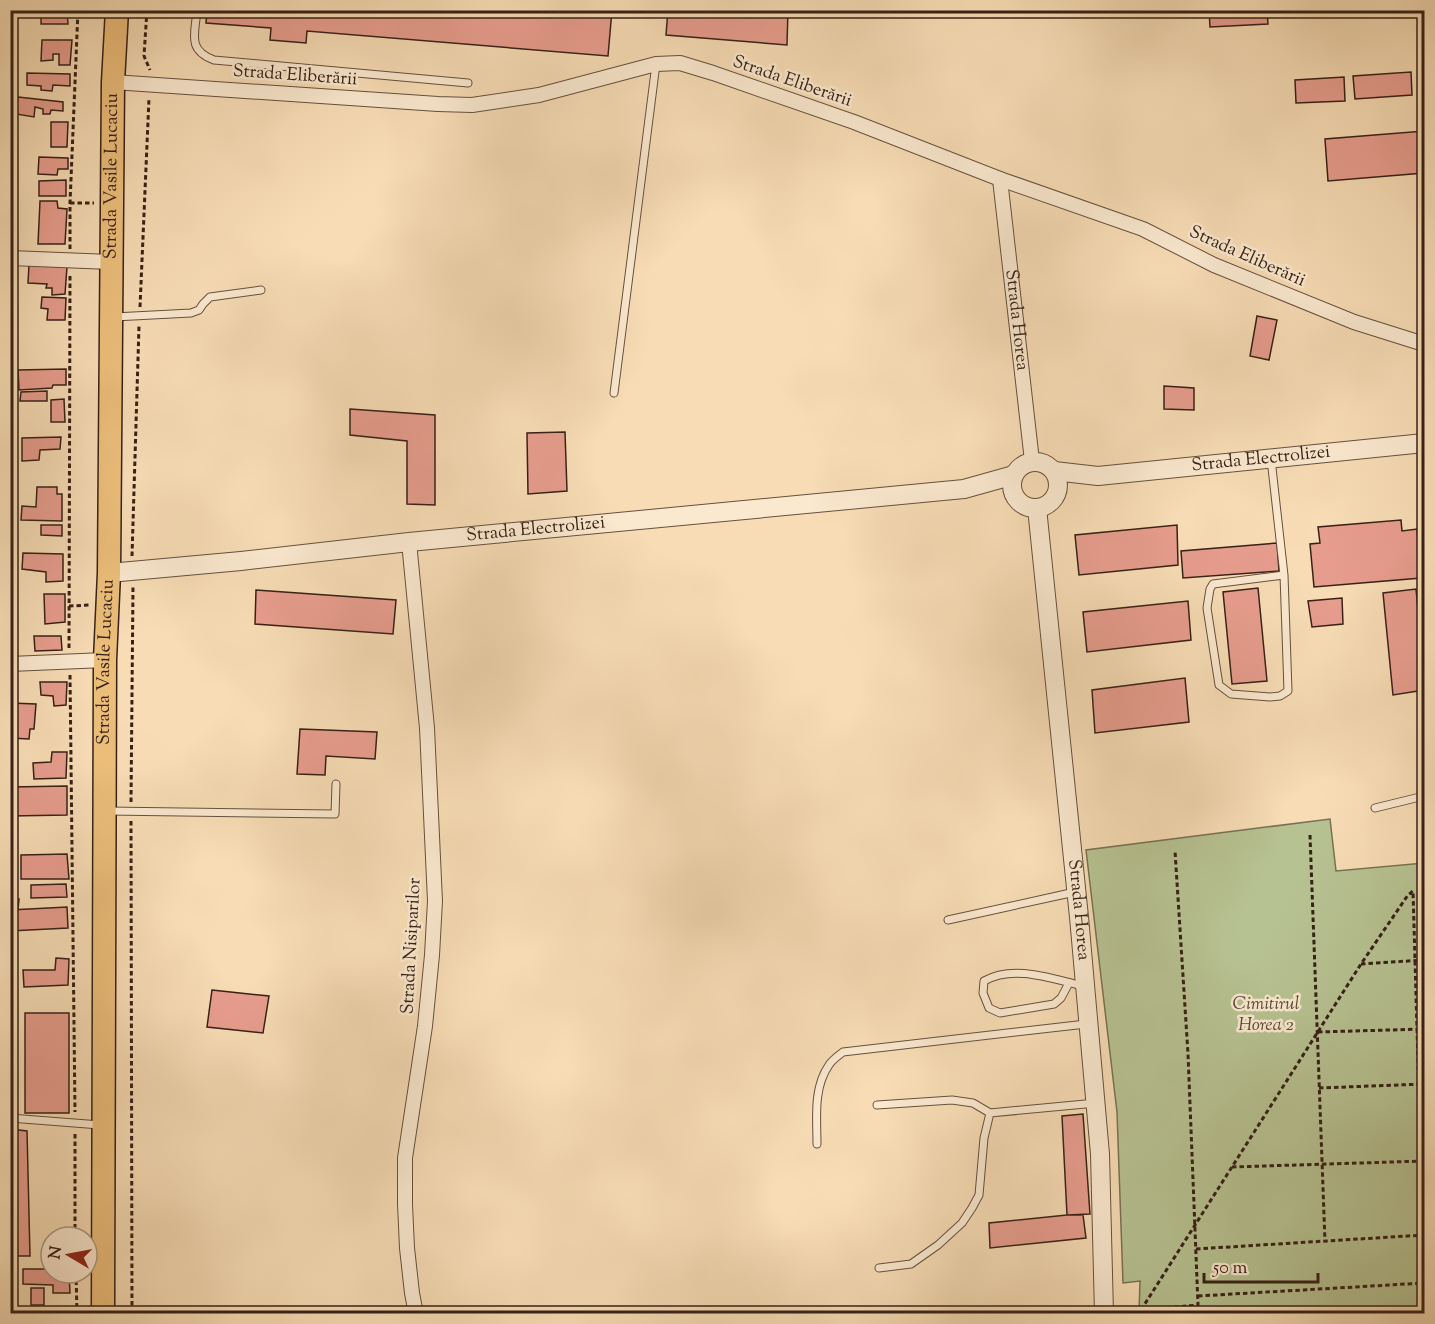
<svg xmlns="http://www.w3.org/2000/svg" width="1435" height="1324" font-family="'Sorts Mill Goudy',serif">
  <rect width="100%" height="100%" fill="#f7dcb5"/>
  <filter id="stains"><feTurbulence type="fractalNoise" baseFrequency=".00333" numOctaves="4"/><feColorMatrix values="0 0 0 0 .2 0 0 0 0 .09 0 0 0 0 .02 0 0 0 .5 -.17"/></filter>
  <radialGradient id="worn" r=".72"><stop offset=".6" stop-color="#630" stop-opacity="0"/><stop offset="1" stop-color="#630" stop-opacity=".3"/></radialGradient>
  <path fill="#b7c292" stroke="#777254" stroke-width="1.5" d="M1330,819L1336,871L1424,863V1313H1139L1140,1281L1123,1283L1117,1112L1086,850Z"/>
  <path fill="#e79d8e" stroke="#372117" stroke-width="1.5" d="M207,10H612L608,56L307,31L306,43L270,40L271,28L206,23Z
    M668,10H788L787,45L666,35Z
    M1209,10H1267L1268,24L1210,27Z
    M41,11H67L68,24H41Z
    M42,40H72L70,65H59V54H53V60L41,61Z
    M1411,72L1412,95L1355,99L1353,76Z
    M27,73L70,74V86L53,85L52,91L41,90V86L27,85Z
    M1344,77L1345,101L1296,103L1295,80Z
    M18,97L63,102V111L51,110L50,114H43V109L35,107L34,117L16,114Z
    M51,122H68L67,147H51Z
    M1424,131V173L1328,181L1325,139Z
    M39,157L68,158V169H58L57,175L38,174Z
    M66,180V196H39V181Z
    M40,201H57L58,208L67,209L65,244H38Z
    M29,264L67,267L65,294L52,295V288H46L47,284L28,283Z
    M42,297L66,298L65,320H47L48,309L41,308Z
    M1257,316L1277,320L1269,360L1250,356Z
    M10,319H15L13,340H10Z
    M10,343H13V371H10Z
    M66,369V385H53L52,388L19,390L18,370Z
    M1164,386L1194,388V410L1164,409Z
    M47,391V401H20L21,392Z
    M64,399L65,422H51V400Z
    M350,409L435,415V505L407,504V441L350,435Z
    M565,432L567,491L528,494L527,433Z
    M61,437L60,449L40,450L39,460L22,461V438Z
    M37,487H57V494H62V521L21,520L22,506L36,507Z
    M1401,520L1402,531L1417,529L1421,578L1314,587L1310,544L1320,543L1318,527Z
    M41,525H62V536L41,535Z
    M1177,525L1178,565L1079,575L1075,535Z
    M1277,543L1279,571L1183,578L1181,551Z
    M23,553L63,554V581L46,582V572L22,569Z
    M1258,588L1267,681L1232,684L1223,592Z
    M1416,589L1424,672V690L1393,695L1383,593Z
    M256,590L396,600L393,634L255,624Z
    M44,594H65V622L45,624Z
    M1342,598L1343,624L1312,627L1308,601Z
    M1188,601L1191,640L1087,652L1083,612Z
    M34,636H61L62,650L35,651Z
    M1185,678L1189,722L1095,733L1092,690Z
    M40,682H67L66,705L54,706L53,696L41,695Z
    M10,703L36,704L34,729H30L29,739L10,738Z
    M300,729L377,732L375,759L326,756L325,775L297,774Z
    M52,752H67L66,778L34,779L33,763L51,762Z
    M67,786V815L10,816V787Z
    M67,854L69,879H21V855Z
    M66,884L67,897L31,898V885Z
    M10,899H19L18,910L10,909Z
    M67,907L68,928L10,931V910Z
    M56,958L69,959L68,985L24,987L23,970H55Z
    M212,990L269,996L263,1033L207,1027Z
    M25,1013H69V1113H25Z
    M1083,1114L1090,1214L1067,1215L1062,1116Z
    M10,1129L27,1131L30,1256H10Z
    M1067,1215H1083L1086,1238L990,1248L989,1223Z
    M23,1269H51V1273H69L70,1293H53V1285L23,1284Z
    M31,1288H44V1305H31Z"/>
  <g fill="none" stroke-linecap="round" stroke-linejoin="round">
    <defs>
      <path id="service" d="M197,10C195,34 187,50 214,60L468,83
        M114,317L191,313L199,310L203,304L210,297L261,290
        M614,393L656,64
        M1271,459L1284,575L1288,691L1280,696L1270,697L1231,694L1219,685L1207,608L1210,589L1213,584L1284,575
        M1375,808L1424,796
        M107,811L335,814L336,784
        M948,920L1075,892
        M1069,983L1061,998L1054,1004L1000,1013L989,1008L983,993L984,981C1014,964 1052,979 1083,986
        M877,1105L952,1100L973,1103L990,1113L1096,1103
        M10,1118L100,1125
        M817,1144C817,1118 813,1088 829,1065C832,1060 838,1056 843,1052L1086,1024
        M879,1268L911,1264L938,1245L962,1223L972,1208L979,1195L984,1138L990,1113"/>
      <g id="minor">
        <path d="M113,82L438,104L472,105L539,95L656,64L680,63L713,73L854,122L1000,179L1143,229L1214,265L1354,322L1424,344"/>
        <path id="s1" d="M1000,179L1032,461"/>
        <path d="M10,258L111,262"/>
        <path d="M409,542L427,728L435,901L432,955L425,1026L405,1158V1204L407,1248L412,1293L416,1314"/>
        <path d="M10,664L105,660"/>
      </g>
      <g id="tertiary">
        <circle cx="1035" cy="485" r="23"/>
        <path id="s2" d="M1054,471L1098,476L1424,443"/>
        <path id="s3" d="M1037,508L1079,917L1100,1154L1104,1314"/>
        <path id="s4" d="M109,573L241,561L409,542L964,489L1014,475"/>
      </g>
      <g id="primary">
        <path id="s5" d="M103,1314L105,660L109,573L113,82L117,10"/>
      </g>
    </defs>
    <use href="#service" stroke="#67503e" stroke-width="9"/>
    <use href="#minor" stroke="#67503e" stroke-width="16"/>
    <use href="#tertiary" stroke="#67503e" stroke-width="20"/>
    <use href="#primary" stroke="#372117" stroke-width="25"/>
    <path stroke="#372117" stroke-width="3" stroke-dasharray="4.5 3" stroke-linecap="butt" d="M147,10L144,56L150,70
      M70,203H94
      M70,249V203L78,10
      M140,307L149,98
      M132,556L139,326
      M69,606L91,605
      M69,648L70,273
      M70,675L75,1112
      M131,802L133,587
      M131,821L132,1314
      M1310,835L1325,1242
      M1361,964L1424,960
      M1318,1032L1424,1029
      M1319,1088L1424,1084
      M75,1134V1237
      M1232,1167L1424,1161
      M1196,1249L1424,1235
      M76,1273L77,1314
      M1198,1296L1424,1283
      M1141,1310L1361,964L1408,895L1413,891L1423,1235
      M1130,1314L1141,1310L1198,1305L1188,1054L1175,851"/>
    <use href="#service" stroke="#fae8cf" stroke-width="7"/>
    <use href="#minor" stroke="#fae8cf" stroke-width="14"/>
    <use href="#tertiary" stroke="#fae8cf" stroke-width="18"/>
    <use href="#primary" stroke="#ecbe7a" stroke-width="22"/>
  </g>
  <g text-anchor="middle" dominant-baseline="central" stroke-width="5" stroke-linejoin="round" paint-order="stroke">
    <g font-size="18" fill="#372117" stroke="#fae8cf">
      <text transform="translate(295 76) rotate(4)">Strada Eliberării</text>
      <text transform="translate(792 82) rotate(19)">Strada Eliberării</text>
      <text stroke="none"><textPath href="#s5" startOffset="1138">Strada Vasile Lucaciu</textPath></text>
      <text transform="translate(1247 257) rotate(24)">Strada Eliberării</text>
      <text stroke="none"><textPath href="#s1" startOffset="142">Strada Horea</textPath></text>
      <text stroke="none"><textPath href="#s2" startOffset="208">Strada Electrolizei</textPath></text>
      <text stroke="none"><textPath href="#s4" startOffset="429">Strada Electrolizei</textPath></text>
      <text stroke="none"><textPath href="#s5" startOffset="652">Strada Vasile Lucaciu</textPath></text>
      <text stroke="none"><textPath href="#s3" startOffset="404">Strada Horea</textPath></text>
      <text transform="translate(412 946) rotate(-87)">Strada Nisiparilor</text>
    </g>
    <g font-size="18" font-style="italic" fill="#574936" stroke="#fae8cf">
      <text x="1266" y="1005">Cimitirul<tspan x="1266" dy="21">Horea 2</tspan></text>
    </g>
  </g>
  <rect width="1435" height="1324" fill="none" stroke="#f7dcb5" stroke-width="36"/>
  <rect x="12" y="12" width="1411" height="1300" fill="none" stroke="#372117" stroke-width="3"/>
  <rect x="18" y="18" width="1399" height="1288" fill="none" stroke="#372117" stroke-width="1.5"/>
  <g transform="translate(69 1255) rotate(280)"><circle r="28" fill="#fae8cf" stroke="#ac9885" stroke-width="1.5"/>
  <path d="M0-4.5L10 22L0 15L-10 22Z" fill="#8f2418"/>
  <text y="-9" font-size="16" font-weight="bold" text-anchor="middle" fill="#372117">N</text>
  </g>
  <path d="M1204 1273v9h114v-9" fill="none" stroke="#372117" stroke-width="3"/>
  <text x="1213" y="1273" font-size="18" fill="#372117" stroke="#fae8cf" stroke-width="4.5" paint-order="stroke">50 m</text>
  <rect width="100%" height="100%" filter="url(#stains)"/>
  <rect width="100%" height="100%" fill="url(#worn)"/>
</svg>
